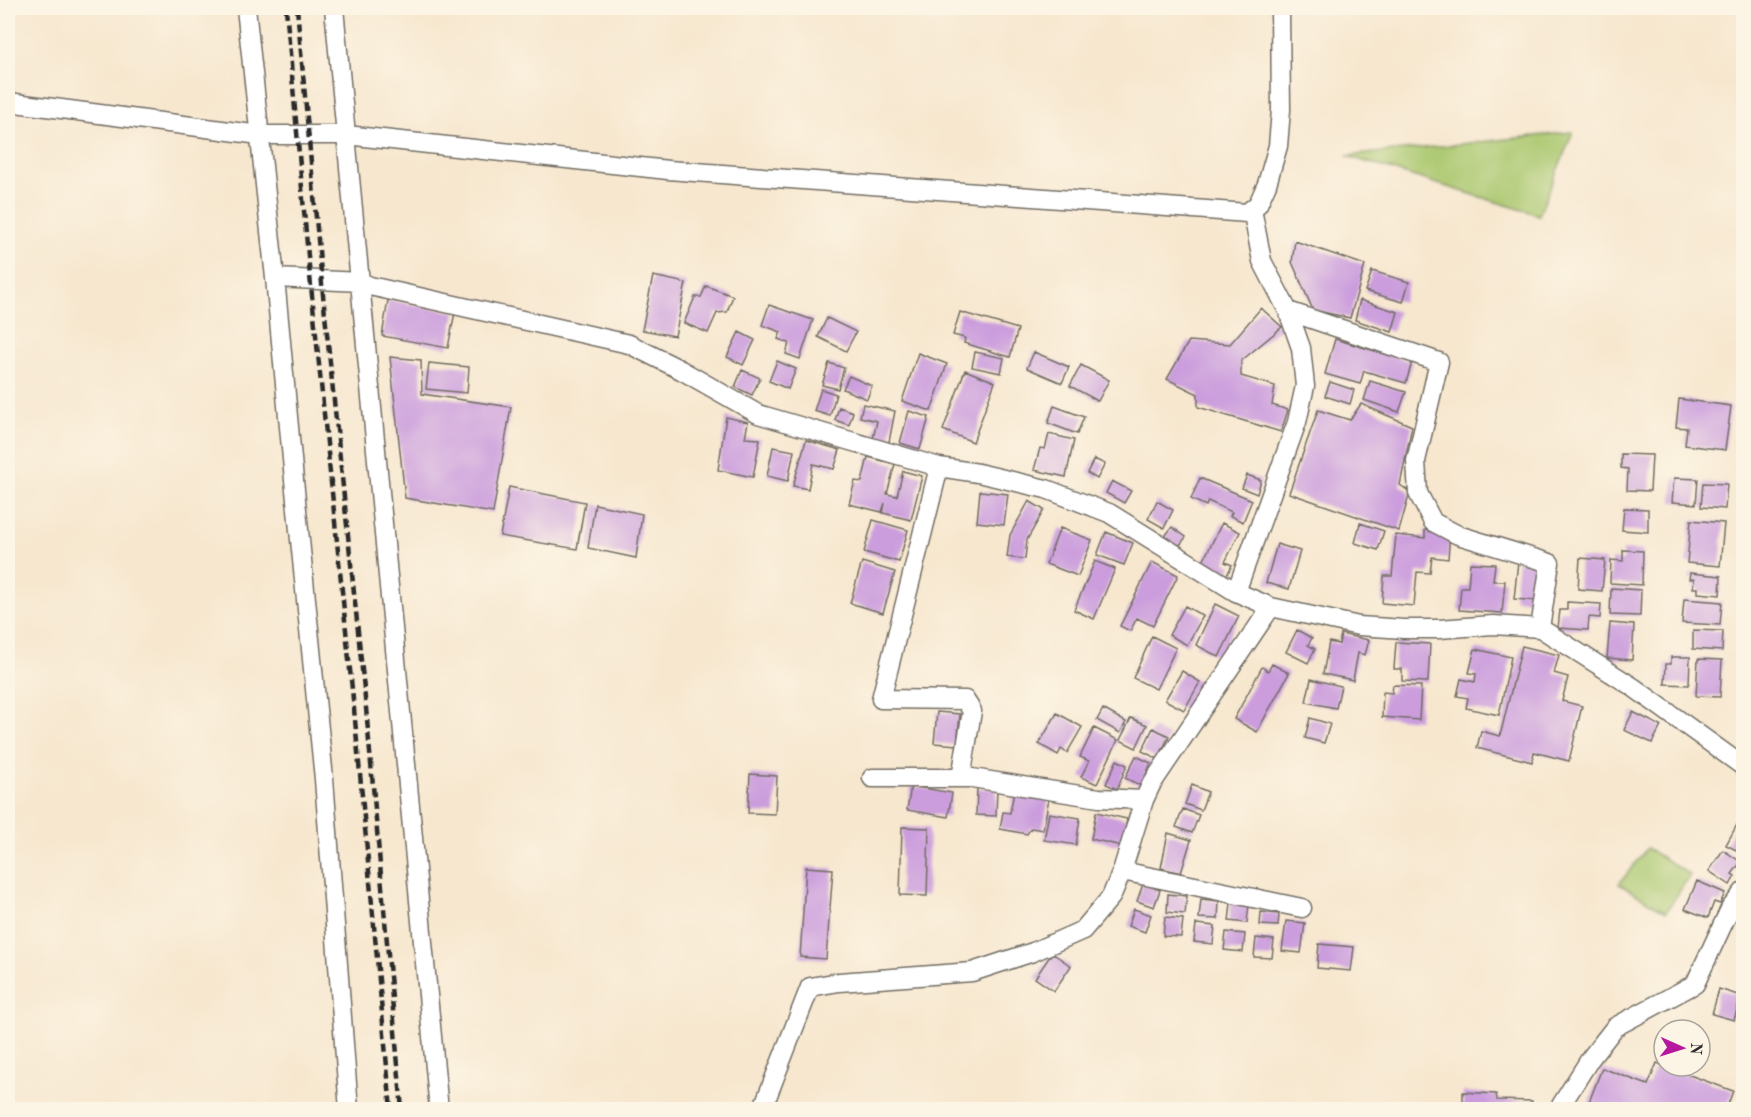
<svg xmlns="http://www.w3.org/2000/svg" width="1751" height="1117" font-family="'Old Standard TT',serif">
  <rect width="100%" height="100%" fill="#fcf5e5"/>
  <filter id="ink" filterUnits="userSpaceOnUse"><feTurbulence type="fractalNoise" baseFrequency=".0167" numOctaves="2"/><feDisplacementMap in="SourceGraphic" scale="12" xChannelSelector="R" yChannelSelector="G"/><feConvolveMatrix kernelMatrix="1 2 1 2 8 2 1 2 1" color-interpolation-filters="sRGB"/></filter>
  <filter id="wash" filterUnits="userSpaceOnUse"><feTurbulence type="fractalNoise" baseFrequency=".008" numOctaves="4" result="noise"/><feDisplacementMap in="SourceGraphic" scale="24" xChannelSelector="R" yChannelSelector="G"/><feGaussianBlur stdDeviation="1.35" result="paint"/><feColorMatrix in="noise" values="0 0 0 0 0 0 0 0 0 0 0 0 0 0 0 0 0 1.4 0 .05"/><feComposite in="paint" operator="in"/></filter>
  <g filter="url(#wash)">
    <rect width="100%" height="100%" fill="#f7e7cf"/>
    <path fill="#abc86f" stroke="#6b7a4d" stroke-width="1.5" d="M1573,132L1539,215L1347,156Z
      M1647,848L1690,875L1666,912L1619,884Z"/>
    <g id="blocks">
      <path fill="#cb9ddd" d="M1295,241L1365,265L1350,318L1313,310L1292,262Z
        M1372,271L1409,282L1403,302L1365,291Z
        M653,276L686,283L675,336L642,330Z
        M706,286L733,296L727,312L717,313L708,333L684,323L695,297H701Z
        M388,300L455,312L448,348L382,336Z
        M1360,300L1398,312L1392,332L1355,320Z
        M769,305L813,320L800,359L786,354L789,343L778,339L781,332L762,325Z
        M1261,308L1282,327L1241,361V376L1275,386L1272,405L1288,410L1281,432L1198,407V394L1167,379L1189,341L1230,344Z
        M960,312L1018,329L1010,357L964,343L965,338L953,335Z
        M827,318L856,332L846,351L818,337Z
        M739,332L755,340L743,365L727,357Z
        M1335,339L1412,362L1406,383L1364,371L1360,384L1325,374Z
        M975,352L1004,358L1001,373L972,367Z
        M1034,352L1069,367L1062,383L1027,368Z
        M918,353L947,364L931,411L902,401Z
        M390,357L421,360L422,394L511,407L493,513L405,498Z
        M777,361L796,369L788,389L769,381Z
        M429,363L469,367L467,393L426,389Z
        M829,363L844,368L838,389L822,385Z
        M1081,365L1109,380L1098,401L1070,386Z
        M742,370L760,378L752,395L735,387Z
        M965,370L995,382L973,442L943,430Z
        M849,376L872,386L867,399L843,389Z
        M1370,381L1406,392L1399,412L1364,400Z
        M1330,382L1354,390L1350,404L1325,396Z
        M821,389L836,394L830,416L814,411Z
        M1679,399L1731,406L1725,450L1685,445L1687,428L1676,427Z
        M863,404L895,411L889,442L873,439L877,421L860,417Z
        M1361,404L1412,426L1400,485L1410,492L1399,531L1289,493L1318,410L1350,420Z
        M1054,406L1084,417L1077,434L1048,423Z
        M839,407L853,412L849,425L835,420Z
        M909,411L929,417L920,449L900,443Z
        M726,417L748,422L745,438L760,439L753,477L718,470Z
        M1049,434L1074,440L1066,477L1034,470L1040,448L1045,449Z
        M806,440L840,450L834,469L813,464L808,489L793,486Z
        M773,447L794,451L788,481L767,476Z
        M1621,454L1652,455L1650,491L1627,490L1628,469L1621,468Z
        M868,457L895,464L887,494L897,496L903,471L922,476L911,520L883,513L885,503L882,512L849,504L855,481L862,482Z
        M1094,459L1105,464L1097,479L1087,473Z
        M1247,475L1261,480L1257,494L1242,488Z
        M1200,478L1252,500L1243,522L1230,516L1232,512L1208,501L1206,506L1191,499Z
        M1674,478L1698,479L1696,504L1672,502Z
        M1112,481L1131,491L1124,503L1106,493Z
        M1703,483L1727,484L1725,509L1701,507Z
        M509,487L585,502L577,549L500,536Z
        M980,491L1008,494L1004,525L977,522Z
        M1029,501L1044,510L1027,540L1025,559L1007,557L1010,535Z
        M1157,501L1173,510L1164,528L1148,519Z
        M595,504L642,514L636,558L588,548Z
        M1624,508L1648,509V532L1622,530Z
        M873,520L908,530L899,562L864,552Z
        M1691,520L1724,523L1720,566L1687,563Z
        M1222,523L1240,532L1225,562L1232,565L1227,575L1202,563Z
        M1360,523L1384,531L1378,550L1355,543Z
        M1172,527L1186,537L1176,550L1162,540Z
        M1060,528L1092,540L1078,576L1046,564Z
        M1425,530L1450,532L1448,559L1432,557L1430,573L1417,572L1414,606L1382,603L1384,576H1392L1396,535L1425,538Z
        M1106,532L1133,543L1124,565L1097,555Z
        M1277,544L1300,551L1289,589L1266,583Z
        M1623,550L1643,551L1642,585L1610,583L1611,560L1623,561Z
        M1580,558L1605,560L1602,591L1578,589Z
        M1095,561L1115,569L1094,619L1074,610Z
        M1518,561L1542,564L1538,601L1514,599Z
        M862,562L895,572L883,613L850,603Z
        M1152,562L1178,575L1153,626L1137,618L1130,631L1120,626Z
        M1470,563L1495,564L1493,581H1505L1502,613L1459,610L1461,587H1468Z
        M1690,573L1721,576L1720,595L1698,593V588H1693L1694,579H1689Z
        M1611,588L1641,590L1640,616L1610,615Z
        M1684,599L1722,602L1720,625L1682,623Z
        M1567,602L1601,604L1600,618L1589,617L1588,630L1558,628L1560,610H1567Z
        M1215,604L1239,616L1219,657L1196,645Z
        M1185,606L1203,616L1187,645L1169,635Z
        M1610,623L1634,625L1632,660L1607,658Z
        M1297,630L1312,638L1308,645L1315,649L1308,663L1286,652Z
        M1693,630L1723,631L1722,651L1693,649Z
        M1341,634L1369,640L1365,655L1358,653L1353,680L1323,674L1329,642L1339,644Z
        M1152,636L1176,648L1156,689L1133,678Z
        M1396,642L1430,644L1428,682L1402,681V669H1394Z
        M1522,646L1559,655L1554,673L1568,677L1562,701L1582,706L1569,761L1534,752L1532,762L1477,748L1481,731L1500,736Z
        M1475,649L1511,657L1499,715L1466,708L1468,698L1457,696L1461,679L1475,682L1476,674L1469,673Z
        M1671,657H1690L1689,685L1665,684L1666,664H1671Z
        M1698,659L1722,660L1720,697L1696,696Z
        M1272,664L1289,673L1257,732L1234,719L1262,667L1268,671Z
        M1182,671L1200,682L1184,710L1165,700Z
        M1311,679L1341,686L1336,708L1306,702Z
        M1393,685L1421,686L1419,720L1382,717L1383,692L1392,693Z
        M1103,709L1126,722L1120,733L1097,720Z
        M937,712L960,714L957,745L934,743Z
        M1633,712L1661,726L1652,743L1624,730Z
        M1057,713L1082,727L1067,753L1061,749L1058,755L1039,744Z
        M1131,718L1147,725L1136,748L1120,740Z
        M1310,718L1330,724L1324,743L1305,738Z
        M1094,728L1118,740L1097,784L1081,777L1089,761L1080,757Z
        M1153,728L1169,736L1158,759L1142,751Z
        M1136,756L1151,763L1141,786L1125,778Z
        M1117,760L1127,765L1117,789L1106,784Z
        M750,774L777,776L775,814L748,813Z
        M1192,785L1208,792L1201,810L1185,804Z
        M911,786L952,793L948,817L907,810Z
        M1015,787L1050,793L1043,830L1031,828L1027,834L1000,829L1003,812L1010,813Z
        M977,788L997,789L996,816L976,815Z
        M1183,809L1199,815L1192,833L1176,827Z
        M1096,812L1127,819L1122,846L1091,839Z
        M1049,813L1080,818L1076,845L1044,840Z
        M1738,823L1744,826V854L1726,845Z
        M902,827L929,828L927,896L900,895Z
        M1168,833L1191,840L1181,873L1161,868Z
        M1723,850L1741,862L1732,874L1735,876L1730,885L1709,871Z
        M806,867L833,869L826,959L800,957Z
        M1697,881L1725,893L1720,904L1714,902L1708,918L1685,909Z
        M1143,884L1160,890L1154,907L1137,901Z
        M1168,894L1187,896L1185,914L1167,912Z
        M1201,899L1219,901L1218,919L1199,918Z
        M1231,903L1249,904L1247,923L1229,921Z
        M1134,909L1151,915L1145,932L1128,926Z
        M1261,912L1279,914L1278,926L1260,925Z
        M1165,917L1183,919L1181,937L1163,936Z
        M1286,921L1305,923L1301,953L1282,951Z
        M1196,924L1215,926L1213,944L1194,942Z
        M1226,932L1245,934L1243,952L1224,950Z
        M1256,938L1274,940L1272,958L1254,957Z
        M1319,944L1354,947L1351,971L1317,968Z
        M1052,953L1071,966L1054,991L1035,978Z
        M1719,989L1741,996L1734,1020L1712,1014Z
        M1657,1063L1733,1091L1726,1110H1586L1602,1068L1648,1085Z
        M1463,1092L1496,1094L1497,1100L1532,1101L1531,1110H1463Z"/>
    </g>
  </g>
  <g filter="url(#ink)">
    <use href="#blocks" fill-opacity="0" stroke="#726d64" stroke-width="1.5"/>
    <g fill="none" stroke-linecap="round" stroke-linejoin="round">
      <defs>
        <path id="street" d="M246,8L275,278L294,480L324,779L349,1110
          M334,8C369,375 401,742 439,1110
          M8,102L260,135H346L668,170L1247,213L1258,204L1267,184L1278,146L1281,110L1280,8
          M275,278L361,282L370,286L629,344L681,370L758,414L939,467L978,473L1046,489L1109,513L1236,592L1271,607L1359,626L1404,629H1439L1493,625L1540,628L1633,687L1744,767
          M1288,311L1439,362L1416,461L1418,493L1433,522L1458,535L1550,563L1540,628
          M939,467L881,699L965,700L972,711L961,778
          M1236,592L1297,422L1305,386L1301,348L1288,311L1262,261L1252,209
          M872,778H972L1099,798L1144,800L1151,785L1271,607
          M1122,871L1302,908
          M762,1110L810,987L839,982L972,972L1033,952L1083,930L1111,897L1122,871L1144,800
          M1558,1110L1590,1059L1615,1027L1695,984L1730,909L1744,891"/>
      </defs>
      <use href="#street" stroke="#726d64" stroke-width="21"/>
      <use href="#street" stroke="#fff" stroke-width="18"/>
      <path stroke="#2b2b2b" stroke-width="4.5" stroke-dasharray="9 4.5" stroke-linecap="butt" d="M286,8L308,256L354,709L391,1110
        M297,8L323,295L366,708L402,1110"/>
    </g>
  </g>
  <rect width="1751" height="1117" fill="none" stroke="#fcf5e5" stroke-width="30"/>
  <g transform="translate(1682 1048) rotate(93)"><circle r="28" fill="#fcf5e5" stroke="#a8a49b" stroke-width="1.5"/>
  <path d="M0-4.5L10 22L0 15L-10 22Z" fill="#b5179e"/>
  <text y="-9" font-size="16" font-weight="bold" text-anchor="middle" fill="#2b2b2b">N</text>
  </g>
</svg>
